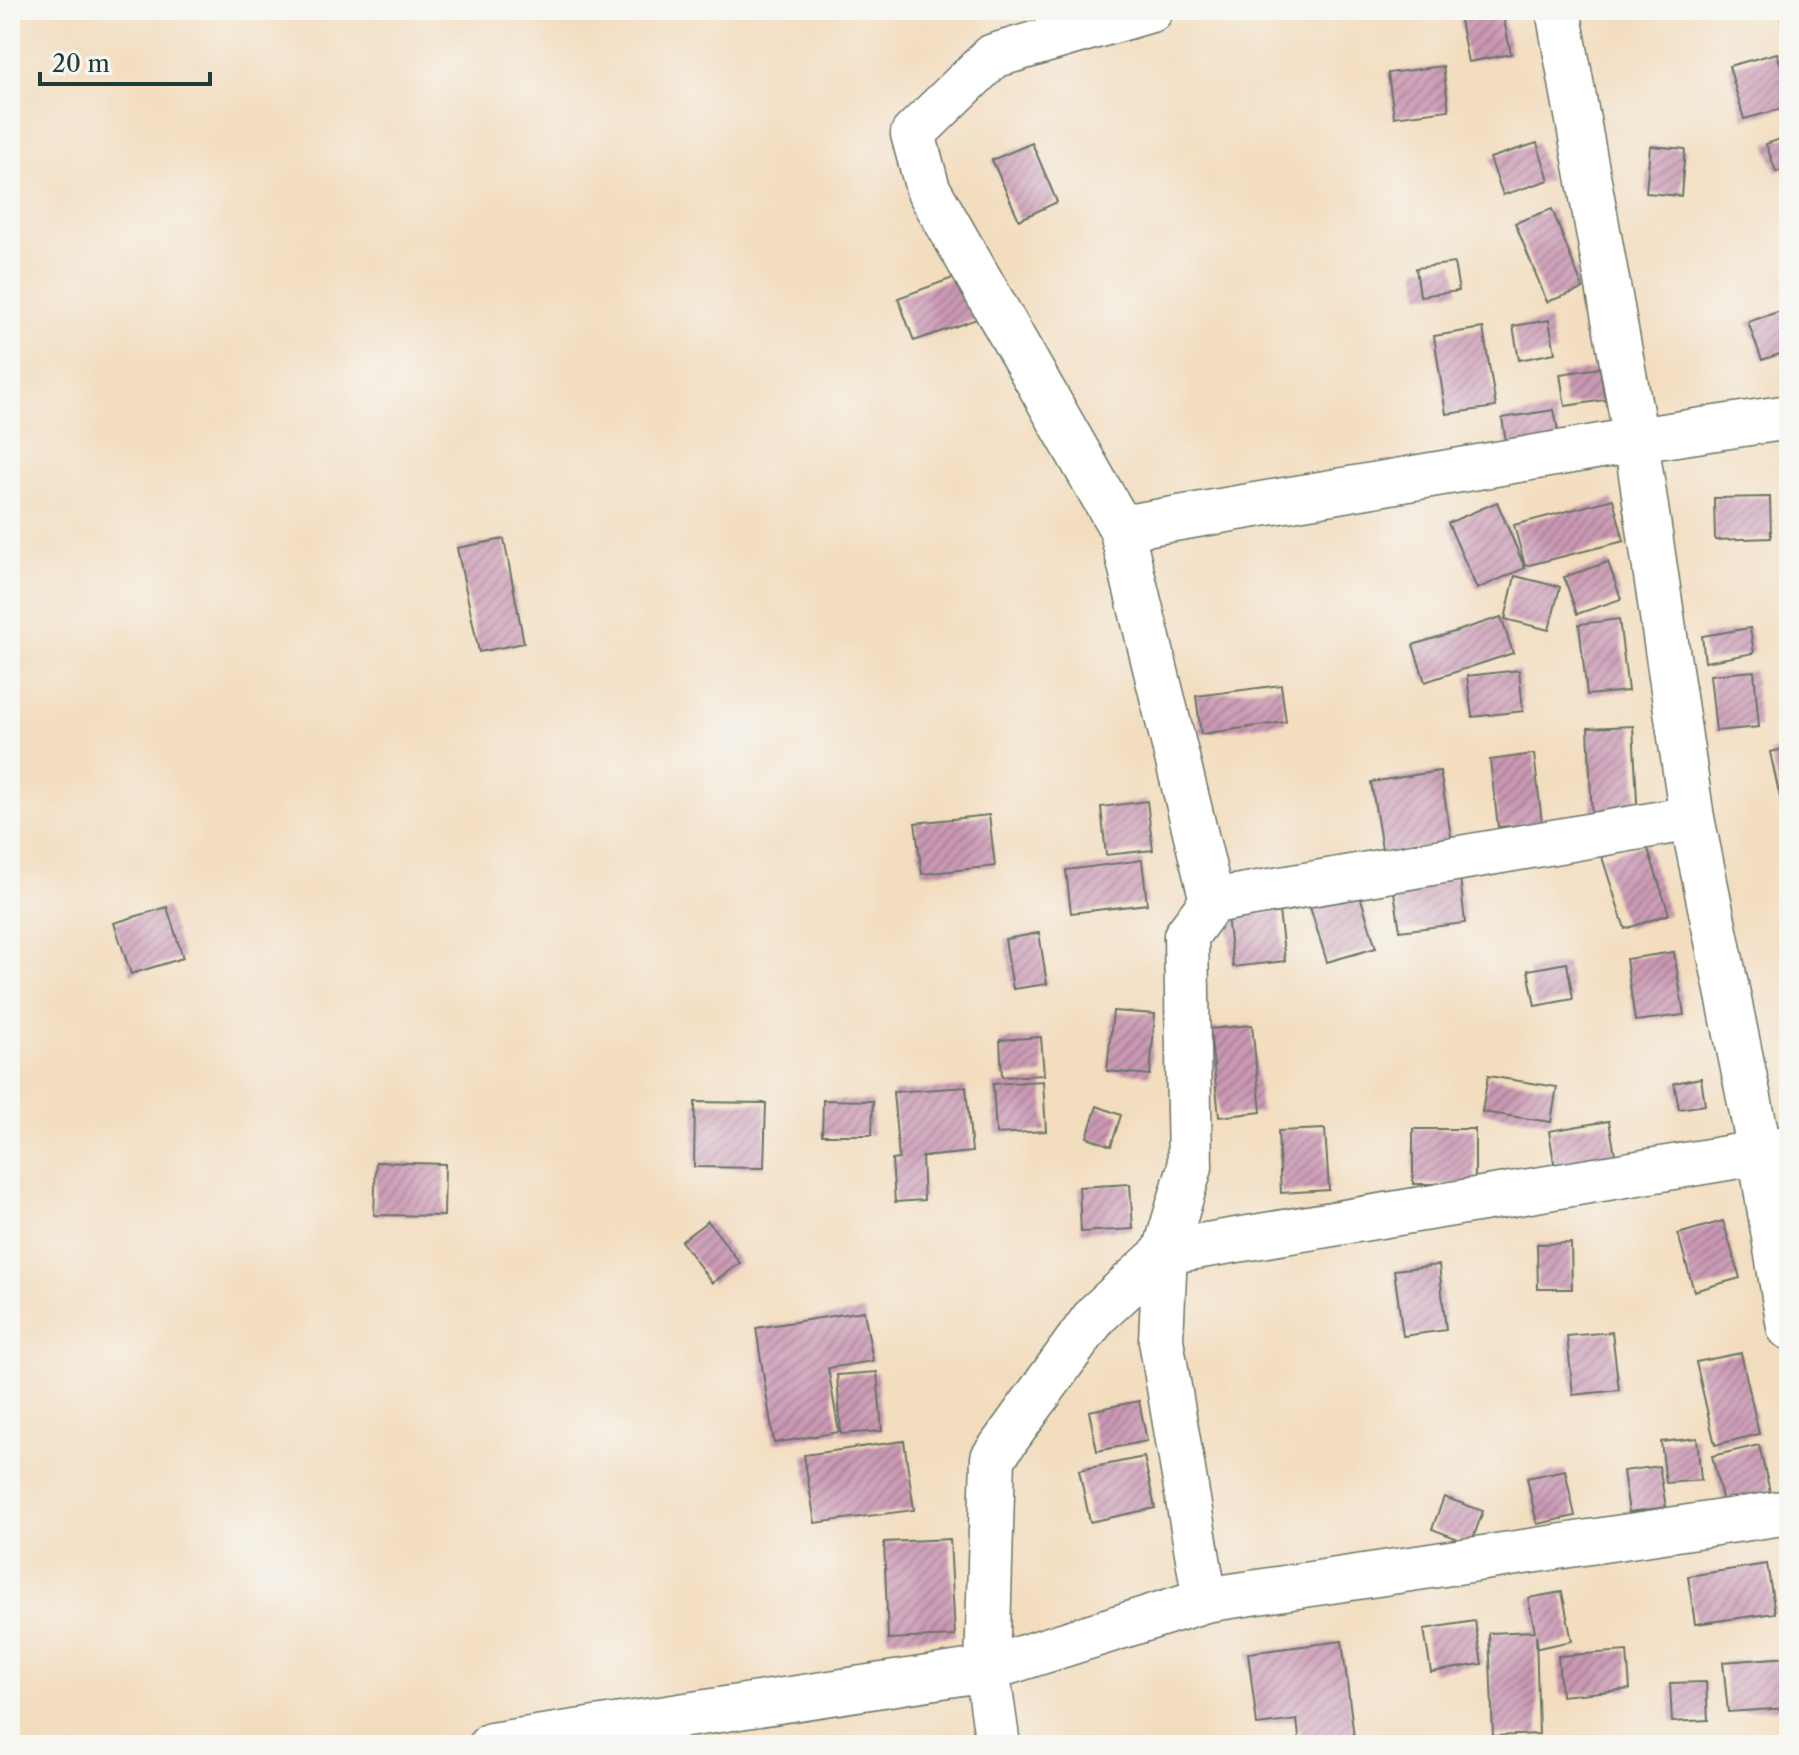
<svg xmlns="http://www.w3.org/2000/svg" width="1799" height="1755" font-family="'Libre Caslon Text',serif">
  <defs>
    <pattern id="building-hatch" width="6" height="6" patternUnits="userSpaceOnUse" patternTransform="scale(2)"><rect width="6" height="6" fill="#ca98b3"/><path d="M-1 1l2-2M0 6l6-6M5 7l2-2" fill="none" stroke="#a37d92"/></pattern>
  </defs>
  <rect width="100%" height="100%" fill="#f6f6f2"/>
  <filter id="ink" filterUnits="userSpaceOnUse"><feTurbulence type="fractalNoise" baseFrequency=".0125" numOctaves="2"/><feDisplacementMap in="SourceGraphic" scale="16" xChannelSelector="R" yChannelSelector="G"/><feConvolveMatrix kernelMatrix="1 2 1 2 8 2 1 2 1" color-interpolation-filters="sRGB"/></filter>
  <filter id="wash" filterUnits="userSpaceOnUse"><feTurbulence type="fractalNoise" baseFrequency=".006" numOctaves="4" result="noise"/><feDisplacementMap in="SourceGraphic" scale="32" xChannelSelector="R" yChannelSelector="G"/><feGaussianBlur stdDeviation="1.8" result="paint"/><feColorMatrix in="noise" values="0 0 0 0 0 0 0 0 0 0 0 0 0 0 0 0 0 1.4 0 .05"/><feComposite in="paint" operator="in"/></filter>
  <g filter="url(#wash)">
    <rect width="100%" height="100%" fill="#f3ddbf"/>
    <g id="blocks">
      <path fill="url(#building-hatch)" d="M1458,10H1502L1511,54L1468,62Z
        M1781,15H1789V71L1786,72Z
        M1777,53L1789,92V107L1744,119L1729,66Z
        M1443,66L1449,110L1394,117L1388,73Z
        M1789,136V168L1776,172L1766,144Z
        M1032,143L1057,202L1019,220L992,160Z
        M1537,143L1549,180L1503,195L1490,158Z
        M1650,146L1685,149L1681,196L1646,193Z
        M1552,209L1583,289L1547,302L1515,223Z
        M1454,263L1459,291L1420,296L1416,268Z
        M961,275L977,319L914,341L898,298Z
        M1786,309L1789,319V351L1762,360L1748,322Z
        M1549,320L1555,353L1519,360L1513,326Z
        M1483,328L1496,407L1446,414L1434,336Z
        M1600,368L1605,400L1565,406L1560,374Z
        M1554,410L1560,440L1507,448L1502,418Z
        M1770,497L1771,538L1715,540L1714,498Z
        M1613,499L1624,541L1525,566L1514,525Z
        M1497,502L1525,568L1477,589L1448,523Z
        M504,539L524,643L479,652L457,548Z
        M1608,562L1621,599L1577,614L1564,577Z
        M1515,576L1560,587L1549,630L1505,619Z
        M1501,617L1513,653L1425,682L1413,645Z
        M1619,619L1628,691L1587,695L1579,624Z
        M1750,628L1754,653L1705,662L1702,636Z
        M1519,670L1523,711L1472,717L1467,676Z
        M1754,671L1759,727L1716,731L1710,675Z
        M1281,685L1286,722L1201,734L1196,696Z
        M1633,726L1638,819L1592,821L1588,728Z
        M1789,748V819L1785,820L1770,752Z
        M1534,754L1542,823L1498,827L1490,760Z
        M1440,771L1452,842L1383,855L1371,782Z
        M1147,801L1153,850L1106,855L1101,807Z
        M989,815L995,866L922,874L915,823Z
        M1646,843L1669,914L1625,929L1602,857Z
        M1142,860L1147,904L1071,913L1066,870Z
        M1460,877L1465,923L1400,931L1393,885Z
        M1358,889L1376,948L1327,962L1309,904Z
        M167,907L183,958L131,974L114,923Z
        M1279,911L1285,961L1233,967L1227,916Z
        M1039,933L1047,984L1013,989L1005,939Z
        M1674,952L1684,1015L1635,1021L1626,959Z
        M1567,963L1573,999L1535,1006L1528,970Z
        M1113,1011L1155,1014L1150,1075L1107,1071Z
        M1252,1025L1261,1112L1219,1117L1210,1029Z
        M1041,1037L1044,1075L1002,1077L1000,1040Z
        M1488,1076L1557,1087L1551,1122L1482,1112Z
        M1701,1078L1705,1105L1679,1109L1674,1083Z
        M1043,1081L1046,1131L996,1134L993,1084Z
        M966,1087L972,1152L922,1157L924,1200L895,1202L892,1160L899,1159L893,1092Z
        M823,1100L873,1101L872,1135H822Z
        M695,1102L766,1103L764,1168L694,1167Z
        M1097,1106L1121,1115L1111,1146L1087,1137Z
        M1609,1121L1616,1160L1555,1169L1549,1131Z
        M1325,1129L1329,1190L1281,1193L1278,1131Z
        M1413,1129H1475V1184H1413Z
        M376,1162L445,1164L444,1216L374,1215Z
        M1130,1184L1133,1229L1081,1232L1079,1187Z
        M708,1221L740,1263L712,1283L681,1241Z
        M1723,1221L1740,1278L1694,1291L1678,1234Z
        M1571,1243L1572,1289H1538L1537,1244Z
        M1439,1265L1446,1330L1403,1336L1394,1270Z
        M864,1311L873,1361L828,1368L839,1432L774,1443L756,1328Z
        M1612,1332L1619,1390L1573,1395L1567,1336Z
        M1741,1353L1759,1434L1715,1445L1696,1362Z
        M877,1372L882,1431L841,1434L837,1375Z
        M1139,1401L1147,1441L1097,1451L1089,1411Z
        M1697,1438L1701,1480L1666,1483L1661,1442Z
        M904,1441L914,1510L815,1523L804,1455Z
        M1759,1445L1771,1496L1724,1507L1712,1456Z
        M1144,1457L1155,1508L1090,1522L1079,1470Z
        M1659,1466L1666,1507L1629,1512L1623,1471Z
        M1565,1470L1575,1516L1537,1524L1527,1478Z
        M1444,1497L1483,1511L1471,1544L1432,1529Z
        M950,1539L955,1636L888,1639L884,1542Z
        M1767,1564L1775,1613L1695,1624L1688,1576Z
        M1562,1592L1572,1641L1538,1648L1536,1635L1539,1734L1493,1736L1489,1633L1535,1631L1528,1598Z
        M1475,1621L1482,1664L1431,1672L1424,1629Z
        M1342,1641L1355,1745H1300L1297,1720L1257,1725L1248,1653Z
        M1627,1651L1630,1689L1561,1696L1558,1656Z
        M1789,1657V1708L1728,1712L1723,1662Z
        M1706,1682L1708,1720L1672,1722L1670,1683Z"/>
    </g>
  </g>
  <g filter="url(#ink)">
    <use href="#blocks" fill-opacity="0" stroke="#697565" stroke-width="2"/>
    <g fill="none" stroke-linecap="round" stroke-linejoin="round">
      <defs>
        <path id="street" d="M1151,10L993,56L913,134L928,189L1121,528L1212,901L1186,936L1190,1167L1165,1252L1161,1340L1205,1600
          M1558,10L1636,440L1692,818L1760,1152L1789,1327
          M1121,528L1636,440L1789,417
          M1212,901L1692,818
          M491,1745L987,1669L1205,1600L1789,1512
          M998,1745L987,1669L993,1458L1096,1315L1165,1252L1787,1148"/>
      </defs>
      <use href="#street" stroke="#697565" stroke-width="47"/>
      <use href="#street" stroke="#fff" stroke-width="44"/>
    </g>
  </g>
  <rect width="1799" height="1755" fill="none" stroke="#f6f6f2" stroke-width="40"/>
  <path d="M40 72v12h170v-12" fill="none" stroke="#1f3d34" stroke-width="4"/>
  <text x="52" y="72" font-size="24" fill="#1f3d34" stroke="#f6f6f2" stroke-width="6" paint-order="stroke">20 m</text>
</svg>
